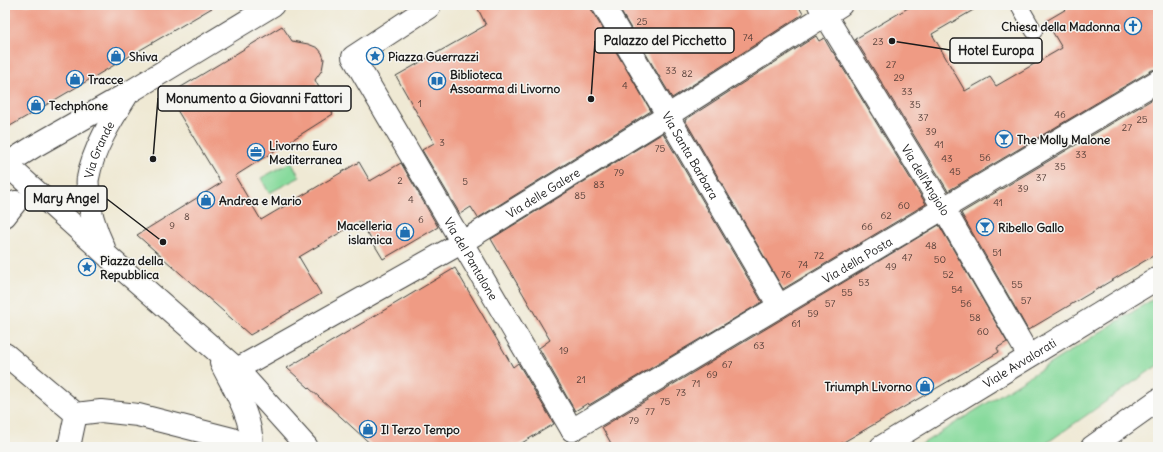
<svg xmlns="http://www.w3.org/2000/svg" width="1163" height="452" font-family="Delius,sans-serif">
  <rect width="100%" height="100%" fill="#f6f6f2"/>
  <filter id="ink" filterUnits="userSpaceOnUse"><feTurbulence type="fractalNoise" baseFrequency=".025" numOctaves="2"/><feDisplacementMap in="SourceGraphic" scale="8" xChannelSelector="R" yChannelSelector="G"/><feConvolveMatrix kernelMatrix="1 2 1 2 8 2 1 2 1" color-interpolation-filters="sRGB"/></filter>
  <filter id="wash" filterUnits="userSpaceOnUse"><feTurbulence type="fractalNoise" baseFrequency=".012" numOctaves="4" result="noise"/><feDisplacementMap in="SourceGraphic" scale="16" xChannelSelector="R" yChannelSelector="G"/><feGaussianBlur stdDeviation="0.9" result="paint"/><feColorMatrix in="noise" values="0 0 0 0 0 0 0 0 0 0 0 0 0 0 0 0 0 1.4 0 .05"/><feComposite in="paint" operator="in"/></filter>
  <g filter="url(#wash)">
    <rect width="100%" height="100%" fill="#efe9d4"/>
    <path fill="#87da9c" stroke="#527b5c" d="M291,162L300,177L269,193L261,178Z
      M1158,296V365L1041,447H917Z"/>
    <g id="blocks">
      <path fill="#ef9b84" d="M5,5H217L5,129Z
        M476,5H591L592,11L651,111L478,218L471,207L460,214L422,150L434,143L396,76L486,25Z
        M617,5H798L803,14L672,98Z
        M913,5H982L932,34L965,91L990,77L996,86L1062,48L1046,21L1073,5H1158V69L1152,70L948,191L855,39Z
        M282,26L292,41L308,44L318,48L322,53L324,59L322,70L315,80L333,114L235,176L261,220L359,162L370,181L401,163L438,227L383,259L360,221L299,257L321,294L250,335L137,235L221,183L168,95Z
        M816,36L819,41L824,38L832,52H833L926,204L783,289L685,120Z
        M1158,96V253L1028,330L961,213Z
        M663,133L762,302L589,405L588,403L575,411L539,348L550,340L491,239Z
        M939,225L1007,342L997,348L999,352L835,447H613L602,427Z
        M455,268L513,367L518,363L554,424L515,447H374L287,368Z"/>
    </g>
  </g>
  <g filter="url(#ink)">
    <use href="#blocks" fill-opacity="0" stroke="#3c3b38" stroke-width="1"/>
    <g fill="none" stroke-linecap="round" stroke-linejoin="round">
      <defs>
        <path id="lane" d="M1019,5L1034,31"/>
        <g id="street">
          <path id="s1" d="M430,5L429,7L353,57L572,430"/>
          <path id="s2" d="M603,5L779,306"/>
          <path id="s3" d="M819,5L944,209L1029,356"/>
          <path d="M5,216L16,202"/>
          <path d="M5,354L76,414L101,411L138,415L232,439"/>
          <path id="s4" d="M237,369L461,243L667,116L841,5"/>
          <path id="s5" d="M572,430L779,306L1158,81"/>
          <path d="M69,447L76,414"/>
          <path id="s6" d="M881,447L1158,278"/>
        </g>
        <g id="secondary">
          <path d="M5,163L112,260L237,369L307,447"/>
          <path d="M6,164L35,146L128,93L273,5"/>
          <path id="s7" d="M104,248C95,229 89,211 88,190C88,186 87,181 88,178C93,149 112,119 127,95"/>
          <path d="M221,363C234,389 252,416 252,447"/>
          <path d="M1092,447L1158,400"/>
        </g>
      </defs>
      <use href="#lane" stroke="#3c3b38" stroke-width="18"/>
      <use href="#street" stroke="#3c3b38" stroke-width="24"/>
      <use href="#secondary" stroke="#3c3b38" stroke-width="24"/>
      <use href="#lane" stroke="#fff" stroke-width="16"/>
      <use href="#street" stroke="#fff" stroke-width="22"/>
      <use href="#secondary" stroke="#fff" stroke-width="22"/>
    </g>
  </g>
  <defs>
    <symbol id="church-ring" viewBox="-11 -11 22 22"><circle r="9.5" fill="#f6f6f2" stroke="#1f6fb2" stroke-width="1.5"/><path d="M-1.2-6h2.4v3.5h3.3v2.4h-3.3V6h-2.4V-.1h-3.3v-2.4h3.3Z" fill="#1f6fb2"/></symbol>
    <symbol id="shop-ring" viewBox="-11 -11 22 22"><circle r="9.5" fill="#f6f6f2" stroke="#1f6fb2" stroke-width="1.5"/><path d="M-5-2.5h2.3a2.7 3.5 0 0 1 5.4 0H5L5.5 6h-11ZM-1.5-2.5h3a1.5 2.3 0 0 0-3 0Z" fill="#1f6fb2"/></symbol>
    <symbol id="sight-ring" viewBox="-11 -11 22 22"><circle r="9.5" fill="#f6f6f2" stroke="#1f6fb2" stroke-width="1.5"/><path d="M0-6L1.8-2.2L6-1.7L2.9 1.2L3.7 5.4L0 3.3L-3.7 5.4L-2.9 1.2L-6-1.7L-1.8-2.2Z" fill="#1f6fb2"/></symbol>
    <symbol id="library-ring" viewBox="-11 -11 22 22"><circle r="9.5" fill="#f6f6f2" stroke="#1f6fb2" stroke-width="1.5"/><path d="M-6-4Q-3-5.5-.7-3.5V5Q-3 3-6 4ZM6-4Q3-5.5 .7-3.5V5Q3 3 6 4Z" fill="#1f6fb2"/></symbol>
    <symbol id="bar-ring" viewBox="-11 -11 22 22"><circle r="9.5" fill="#f6f6f2" stroke="#1f6fb2" stroke-width="1.5"/><path d="M-6-5H6L.8 .8V4.5H3.5V6h-7V4.5H-.8V.8Z" fill="#1f6fb2"/></symbol>
    <symbol id="office-ring" viewBox="-11 -11 22 22"><circle r="9.5" fill="#f6f6f2" stroke="#1f6fb2" stroke-width="1.5"/><path d="M-6-3h4V-5.5h4V-3h4V5H-6ZM-1-4.5V-3h2v-1.5ZM-6 0V1H6V0Z" fill="#1f6fb2"/></symbol>
  </defs>
  <g fill-rule="evenodd">
    <use href="#church-ring" x="1123" y="16" width="20" height="20"/>
    <use href="#shop-ring" x="106" y="46" width="20" height="20"/>
    <use href="#sight-ring" x="365" y="46" width="20" height="20"/>
    <use href="#shop-ring" x="65" y="69" width="20" height="20"/>
    <use href="#library-ring" x="427" y="71" width="20" height="20"/>
    <use href="#shop-ring" x="26" y="95" width="20" height="20"/>
    <use href="#bar-ring" x="994" y="129" width="20" height="20"/>
    <use href="#office-ring" x="246" y="142" width="20" height="20"/>
    <use href="#shop-ring" x="196" y="190" width="20" height="20"/>
    <use href="#bar-ring" x="975" y="217" width="20" height="20"/>
    <use href="#shop-ring" x="395" y="222" width="20" height="20"/>
    <use href="#sight-ring" x="77" y="257" width="20" height="20"/>
    <use href="#shop-ring" x="915" y="376" width="20" height="20"/>
    <use href="#shop-ring" x="358" y="419" width="20" height="20"/>
  </g>
  <g text-anchor="middle" dominant-baseline="central" stroke-width="3" stroke-linejoin="round" paint-order="stroke">
    <g font-size="10" fill="#513c36">
      <text x="642" y="21">25</text>
      <text x="748" y="37">74</text>
      <text x="878" y="41">23</text>
      <text x="891" y="64">27</text>
      <text x="671" y="70">33</text>
      <text x="687" y="73">82</text>
      <text x="899" y="77">29</text>
      <text x="625" y="85">4</text>
      <text x="907" y="91">33</text>
      <text x="420" y="103">1</text>
      <text x="915" y="104">35</text>
      <text x="1060" y="114">46</text>
      <text x="923" y="117">37</text>
      <text x="1142" y="119">25</text>
      <text x="1127" y="127">27</text>
      <text x="931" y="131">39</text>
      <text x="442" y="142">3</text>
      <text x="939" y="144">41</text>
      <text x="660" y="148">75</text>
      <text x="1081" y="154">33</text>
      <text x="985" y="157">56</text>
      <text x="947" y="158">43</text>
      <text x="1060" y="166">35</text>
      <text x="955" y="171">45</text>
      <text x="619" y="172">79</text>
      <text x="1041" y="177">37</text>
      <text x="400" y="180">2</text>
      <text x="465" y="181">5</text>
      <text x="599" y="184">83</text>
      <text x="1023" y="188">39</text>
      <text x="580" y="195">85</text>
      <text x="411" y="199">4</text>
      <text x="998" y="202">41</text>
      <text x="904" y="205">60</text>
      <text x="886" y="215">62</text>
      <text x="187" y="216">8</text>
      <text x="421" y="219">6</text>
      <text x="172" y="225">9</text>
      <text x="867" y="226">66</text>
      <text x="931" y="245">48</text>
      <text x="997" y="252">51</text>
      <text x="819" y="255">72</text>
      <text x="907" y="257">47</text>
      <text x="940" y="259">50</text>
      <text x="803" y="264">74</text>
      <text x="891" y="266">49</text>
      <text x="786" y="274">76</text>
      <text x="948" y="274">52</text>
      <text x="864" y="282">53</text>
      <text x="1017" y="284">55</text>
      <text x="957" y="289">54</text>
      <text x="847" y="292">55</text>
      <text x="1026" y="300">57</text>
      <text x="830" y="303">57</text>
      <text x="966" y="303">56</text>
      <text x="813" y="313">59</text>
      <text x="975" y="317">58</text>
      <text x="796" y="323">61</text>
      <text x="983" y="331">60</text>
      <text x="759" y="345">63</text>
      <text x="564" y="350">19</text>
      <text x="727" y="364">67</text>
      <text x="712" y="374">69</text>
      <text x="581" y="379">21</text>
      <text x="696" y="383">71</text>
      <text x="681" y="392">73</text>
      <text x="665" y="401">75</text>
      <text x="650" y="411">77</text>
      <text x="634" y="420">79</text>
    </g>
    <g font-size="12" font-weight="bold" fill="#1c1c1c" stroke="#f6f6f2" text-anchor="start">
      <text x="1120" y="26" text-anchor="end">Chiesa della Madonna</text>
      <text x="129" y="56">Shiva</text>
      <text x="388" y="56">Piazza Guerrazzi</text>
      <text x="450" y="74">Biblioteca<tspan x="450" dy="14">Assoarma di Livorno</tspan></text>
      <text x="88" y="79">Tracce</text>
      <text x="49" y="105">Techphone</text>
      <text x="1017" y="139">The Molly Malone</text>
      <text x="269" y="145">Livorno Euro<tspan x="269" dy="14">Mediterranea</tspan></text>
      <text x="219" y="200">Andrea e Mario</text>
      <text x="392" y="225" text-anchor="end">Macelleria<tspan x="392" dy="14">islamica</tspan></text>
      <text x="998" y="227">Ribello Gallo</text>
      <text x="100" y="260">Piazza della<tspan x="100" dy="14">Repubblica</tspan></text>
      <text x="912" y="386" text-anchor="end">Triumph Livorno</text>
      <text x="381" y="429">Il Terzo Tempo</text>
    </g>
    <g font-size="12" fill="#1c1c1c" stroke="#f6f6f2">
      <text stroke="none"><textPath href="#s7" startOffset="103">Via Grande</textPath></text>
      <text stroke="none"><textPath href="#s2" startOffset="174">Via Santa Barbara</textPath></text>
      <text stroke="none"><textPath href="#s3" startOffset="205">Via dell'Angiolo</textPath></text>
      <text stroke="none"><textPath href="#s4" startOffset="353">Via delle Galere</textPath></text>
      <text stroke="none"><textPath href="#s1" startOffset="327">Via del Pantalone</textPath></text>
      <text stroke="none"><textPath href="#s5" startOffset="332">Via della Posta</textPath></text>
      <text stroke="none"><textPath href="#s6" startOffset="162">Viale Avvalorati</textPath></text>
    </g>
  </g>
  <path fill="none" stroke="#1c1c1c" stroke-width="1.5" d="M591 99L595 41M892 41L950 50M153 159L158 98M163 242L107 199"/>
  <g fill="#1c1c1c" stroke="#f6f6f2" stroke-width="1.5">
    <circle cx="591" cy="99" r="4"/>
    <circle cx="892" cy="41" r="4"/>
    <circle cx="153" cy="159" r="4"/>
    <circle cx="163" cy="242" r="4"/>
  </g>
  <g fill="#f6f6f2" stroke="#1c1c1c" stroke-width="1.5">
    <rect x="595" y="28" width="139" height="25" rx="4"/>
    <rect x="950" y="38" width="92" height="25" rx="4"/>
    <rect x="158" y="86" width="193" height="25" rx="4"/>
    <rect x="25" y="186" width="82" height="25" rx="4"/>
  </g>
  <g font-size="13" text-anchor="middle" font-weight="bold" fill="#1c1c1c">
    <text x="665" y="45">Palazzo del Picchetto</text>
    <text x="996" y="55">Hotel Europa</text>
    <text x="254" y="103">Monumento a Giovanni Fattori</text>
    <text x="66" y="203">Mary Angel</text>
  </g>
  <rect width="1163" height="452" fill="none" stroke="#f6f6f2" stroke-width="20"/>
</svg>
